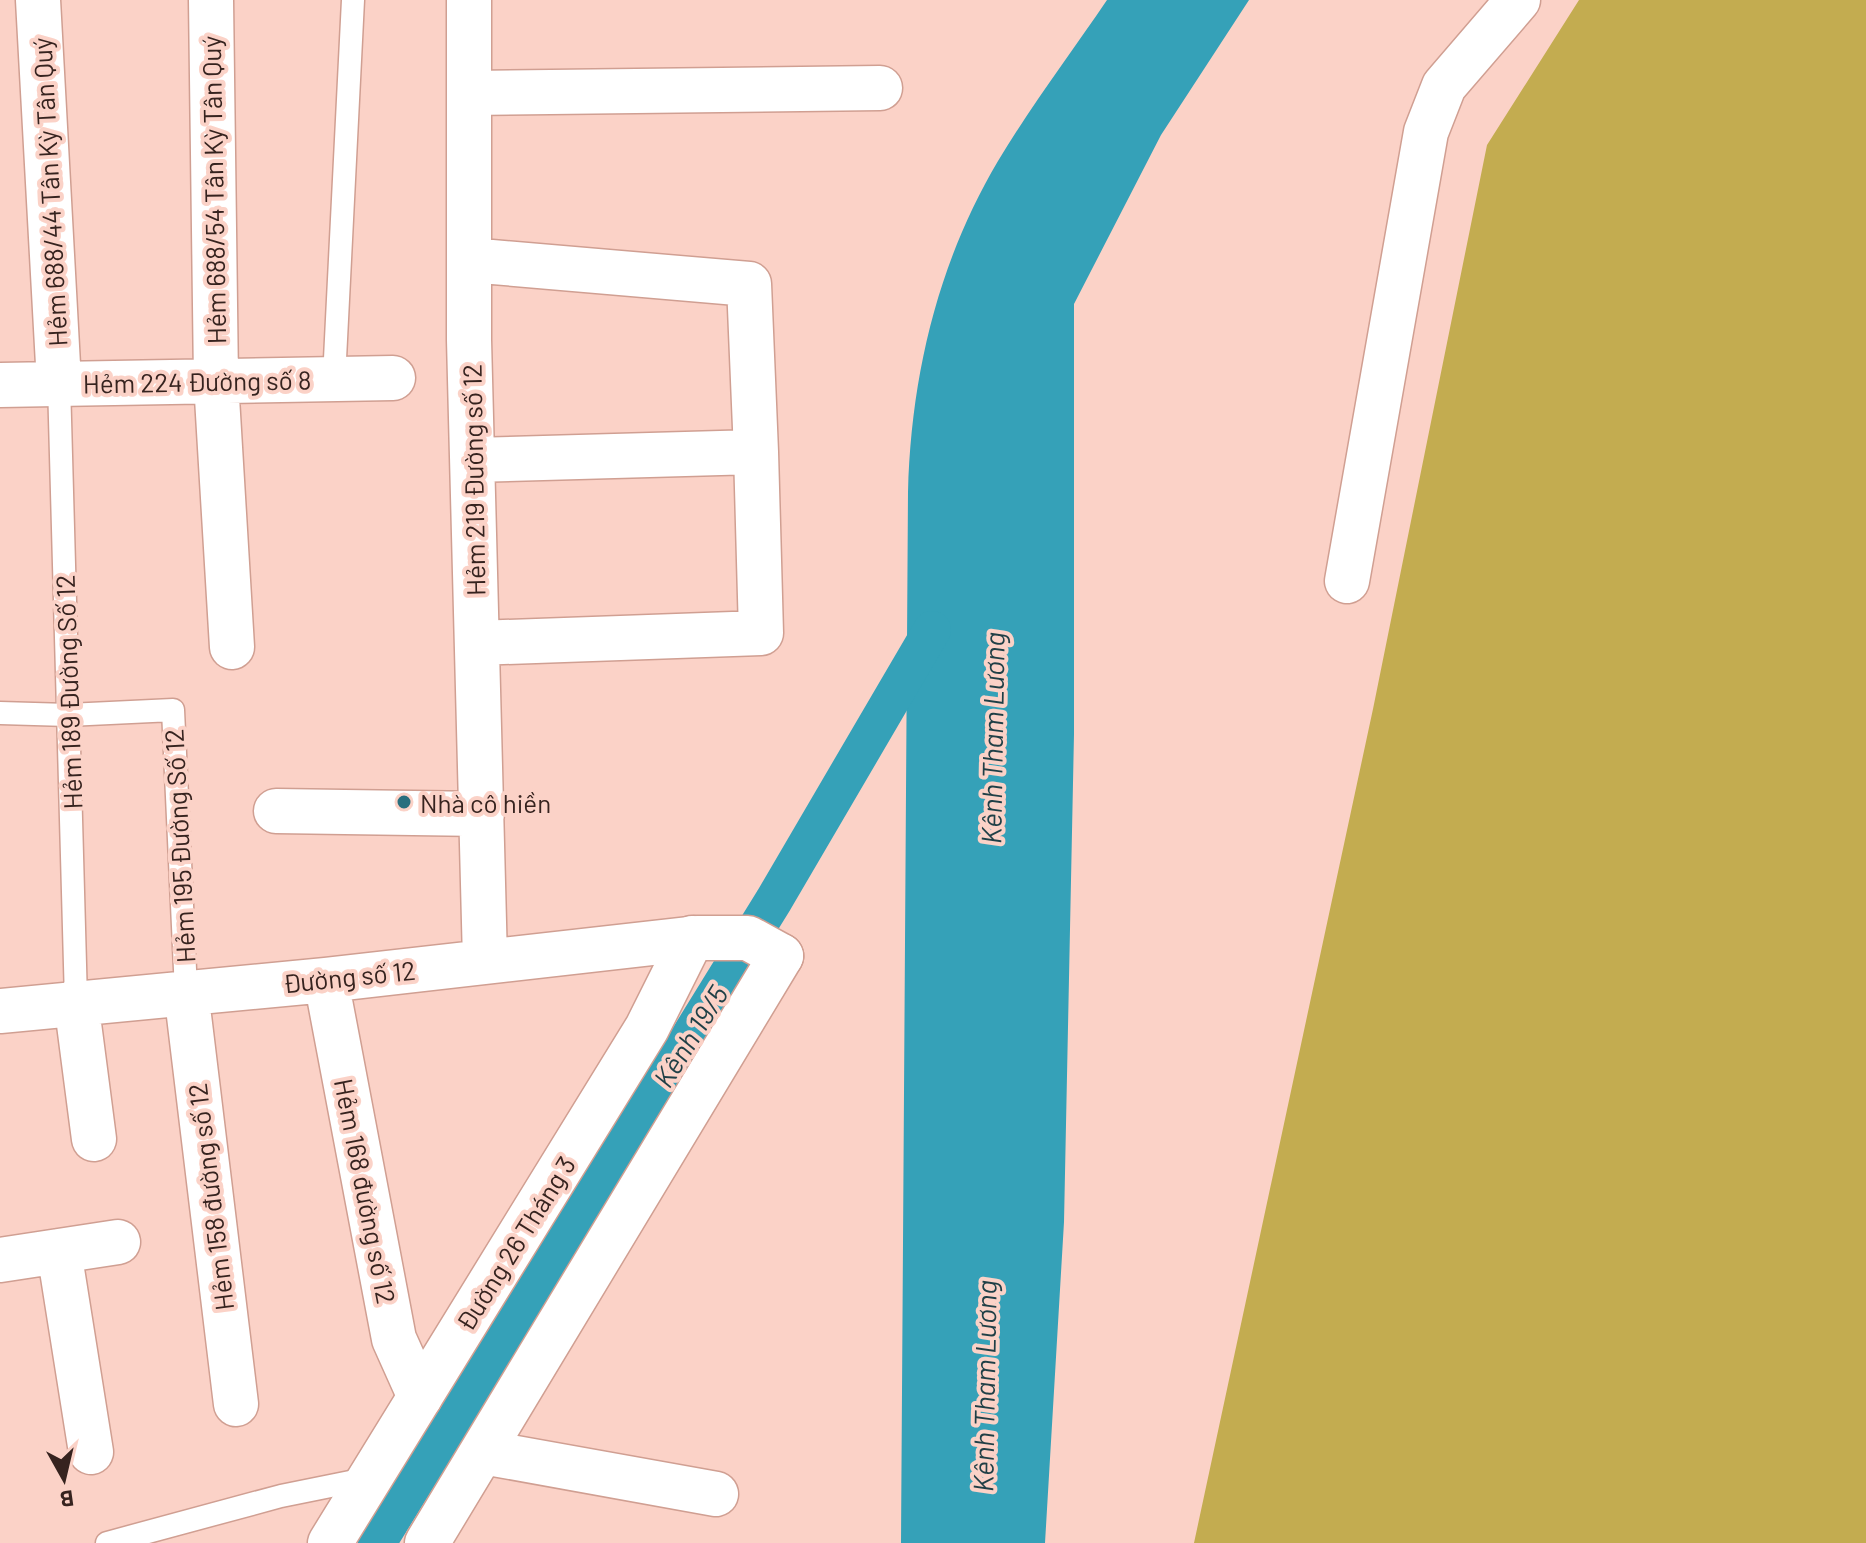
<svg xmlns="http://www.w3.org/2000/svg" width="1866" height="1543" font-family="Barlow,sans-serif">
  <rect width="100%" height="100%" fill="#fbd2c7"/>
  <path fill="#c3ac50" d="M1579,0H1866V1543H1194L1373,709L1487,145Z"/>
  <path fill="#35a1b8" d="M1107,0H1249L1161,135L1074,304V734L1064,1222L1045,1543H901L908,492C911,376 938,262 998,161C1031,106 1071,53 1107,0Z"/>
  <g fill="none" stroke-linecap="round" stroke-linejoin="round">
    <path stroke="#35a1b8" stroke-width="38" d="M377,1543L774,900L932,630"/>
    <defs>
      <path id="service" d="M334,379L353,0
        M59,383L76,1001
        M0,713L68,715L173,710L186,991
        M107,1543L281,1496L370,1478"/>
      <path id="minor" d="M38,0L59,383
        M211,0L216,381L232,647
        M469,0V340L485,961
        M469,93L880,88
        M469,260L749,284L756,452
        M0,385L393,378
        M473,460L756,452L761,633L477,643
        M1347,581L1426,132L1444,86L1518,0
        M276,811L482,814
        M326,980L394,1339L420,1397
        M186,991L236,1404
        M76,1001L94,1139
        M0,1011L326,980L697,938H748L781,956
        M59,1251L91,1452
        M0,1260L118,1242
        M483,1452L716,1494"/>
      <path id="tertiary" d="M330,1543L647,1028L692,938
        M427,1543L781,956"/>
    </defs>
    <use href="#service" stroke="#d09f92" stroke-width="25"/>
    <use href="#minor" stroke="#d09f92" stroke-width="47"/>
    <use href="#tertiary" stroke="#d09f92" stroke-width="47"/>
    <use href="#service" stroke="#fff" stroke-width="22"/>
    <use href="#minor" stroke="#fff" stroke-width="44"/>
    <use href="#tertiary" stroke="#fff" stroke-width="44"/>
  </g>
  <circle fill="#2a6f7e" stroke="#fbd2c7" stroke-width="3" cx="404" cy="802" r="8"/>
  <g text-anchor="middle" dominant-baseline="central" stroke-width="8" stroke-linejoin="round" paint-order="stroke">
    <g font-size="26" fill="#36231f" stroke="#fbd2c7">
      <text transform="translate(213 190) rotate(-91)">Hẻm 688/54 Tân Kỳ Tân Quý</text>
      <text transform="translate(49 192) rotate(-93)">Hẻm 688/44 Tân Kỳ Tân Quý</text>
      <text transform="translate(197 381) rotate(-1)">Hẻm 224 Đường số 8</text>
      <text transform="translate(473 480) rotate(-91)">Hẻm 219 Đường số 12</text>
      <text transform="translate(68 692) rotate(-92)">Hẻm 189 Đường Số 12</text>
      <text transform="translate(179 846) rotate(-93)">Hẻm 195 Đường Số 12</text>
      <text transform="translate(349 976) rotate(-6)">Đường số 12</text>
      <text transform="translate(366 1191) rotate(79)">Hẻm 168 đường số 12</text>
      <text transform="translate(210 1197) rotate(-97)">Hẻm 158 đường số 12</text>
      <text transform="translate(515 1243) rotate(-58)">Đường 26 Tháng 3</text>
    </g>
    <g font-size="26" fill="#36231f" stroke="#fbd2c7" text-anchor="start">
      <text x="420" y="802">Nhà cô hiền</text>
    </g>
    <g font-size="28" font-style="italic" fill="#1f3f46" stroke="#fbd2c7">
      <text transform="translate(992 738) rotate(-89)">Kênh Tham Lương</text>
      <text transform="translate(690 1036) rotate(-58)">Kênh 19/5</text>
      <text transform="translate(984 1386) rotate(-89)">Kênh Tham Lương</text>
    </g>
  </g>
  <g transform="translate(64 1479) rotate(172)" stroke="#fbd2c7" stroke-width="6" paint-order="stroke">
  <path d="M0-6L14 30L0 20L-14 30Z" fill="#36231f"/>
  <text y="-12" font-size="22" font-weight="bold" text-anchor="middle" fill="#36231f">B</text>
  </g>
</svg>
